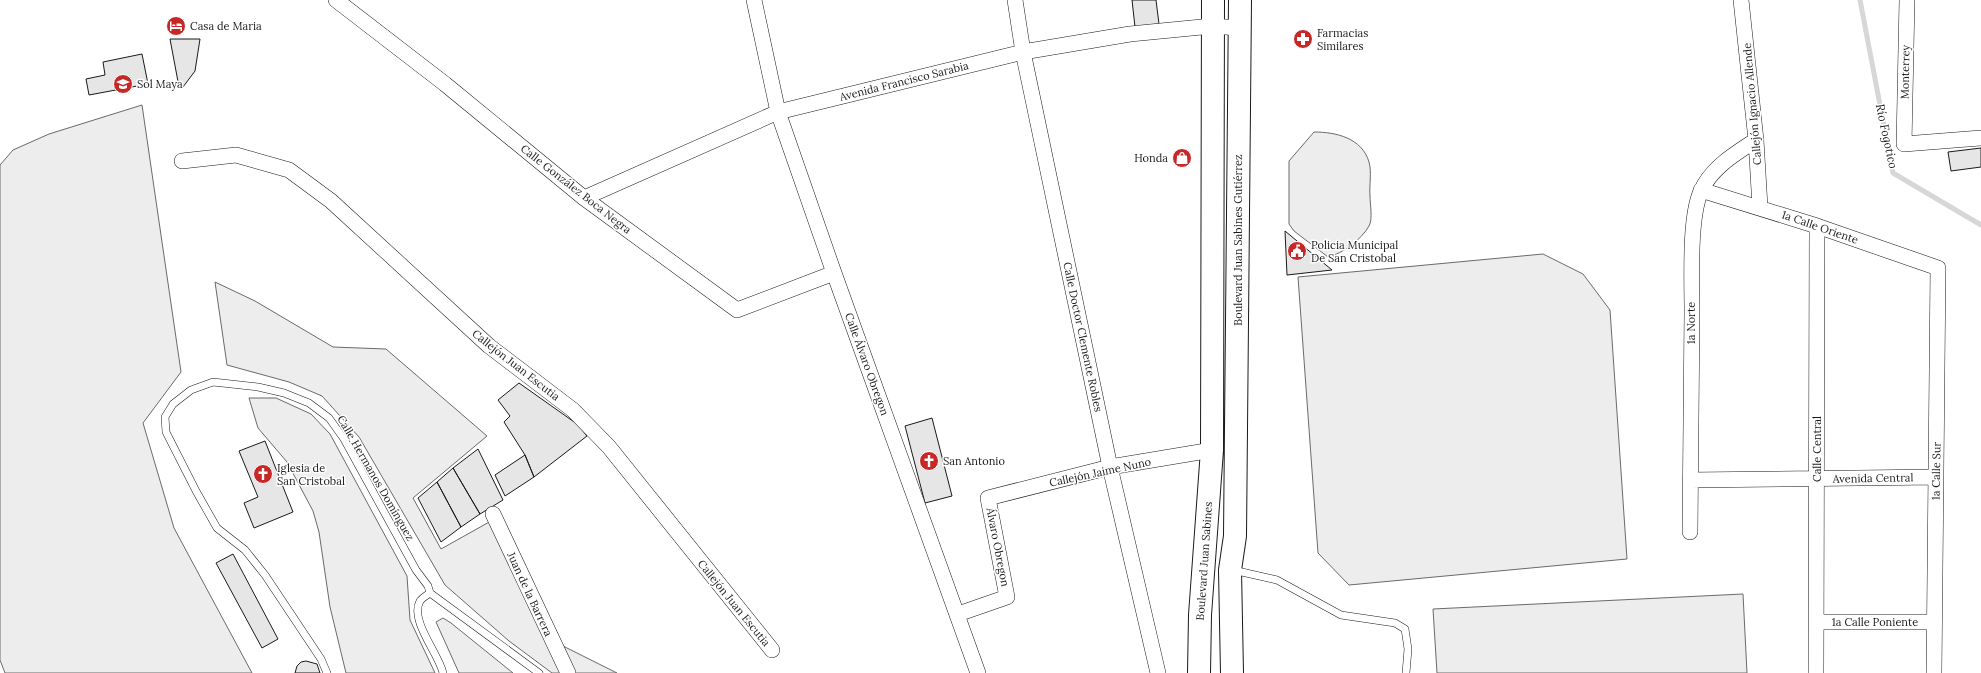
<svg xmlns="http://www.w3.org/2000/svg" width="1981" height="673" font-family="Lora,serif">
  <rect width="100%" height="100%" fill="#fff"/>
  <path fill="#ededed" stroke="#6a6a6a" d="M142,105L181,372L143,423L174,528L252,673H5L0,660V165L13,150L49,134Z
    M1314,132C1336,132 1362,138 1369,162C1372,172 1369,186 1370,196C1370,204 1373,219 1369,226C1362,239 1342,254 1328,257L1294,231L1289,224V161Z
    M1543,254L1583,274L1610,310L1627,559L1349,585L1318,553L1298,277Z
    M215,282L255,301L333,347L386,349L487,436L413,498L441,549L491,521L547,638L617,673H552L509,641L445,585L359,437L322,396L289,382L227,365Z
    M249,398H276L311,414L330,434L407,576L410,620L435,673H346L330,607L319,532L313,511L287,462L258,428Z
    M1743,594L1747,673H1437L1433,609Z
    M443,618L451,623L513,673H459L436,622Z"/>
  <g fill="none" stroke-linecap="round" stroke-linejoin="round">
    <path stroke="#d7d7d7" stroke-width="5" d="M1860,0L1893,173L1981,225"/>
  </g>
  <path fill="#e6e6e6" stroke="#1a1a1a" d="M1132,0H1156L1159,24L1135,27Z
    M170,39H200L195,71L183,87H179Z
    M142,54L148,84L89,95L86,79L105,75L103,62Z
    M1981,148V167L1951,171L1948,152Z
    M1285,231L1332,270L1287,275Z
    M519,383L577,424L587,436L534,477L525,455L504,422L510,416L498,400Z
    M932,418L952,496L925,503L905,426Z
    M265,441L293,512L254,528L244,503L258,497L239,451Z
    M478,449L503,500L480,514L453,468Z
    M525,455L534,477L505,496L495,475Z
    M453,468L480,514L461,527L437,482Z
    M437,482L461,527L441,542L418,498Z
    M233,554L278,639L262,648L216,563Z
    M306,661L317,664L320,673H295L297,666L301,662Z"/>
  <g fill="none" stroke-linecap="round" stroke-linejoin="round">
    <defs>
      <path id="service" d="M1233,570L1277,580L1341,615L1395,623L1405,629L1408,649L1406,673
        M430,593L539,673
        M430,593C427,595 422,598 420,601C409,620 439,654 443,673
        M327,673L321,659L265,575L245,550L217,528L196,491L166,432L165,417L173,404L191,390L213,382L258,387L284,393L309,403L329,418L344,439L416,570L428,586L430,593"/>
      <path id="minor" d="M336,0L445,84L584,198L737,310L834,273
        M754,0L778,112L834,273L978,673
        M1015,0L1023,52L1110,467L1158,673
        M1741,0L1756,140L1760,207
        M1907,0L1904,144L1981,138
        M182,161L236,155L289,170L331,201L489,346L573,410L609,447L772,650
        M1701,190L1817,226L1938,268L1934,673
        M584,198L778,112L1023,52L1130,34L1212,26L1239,28
        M1690,480L1936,477
        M493,514L568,673
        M1690,532C1690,458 1691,384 1692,311C1692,279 1689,218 1701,191C1712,167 1735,154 1756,140
        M958,614L1007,597L988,498L1110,467L1212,450
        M1816,622H1934
        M1816,673L1817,226"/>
      <path id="primary" d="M1199,673L1200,615L1212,450L1213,0
        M1232,673L1230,570L1235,536L1240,0"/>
    </defs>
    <use href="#service" stroke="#1a1a1a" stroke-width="8"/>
    <use href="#minor" stroke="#1a1a1a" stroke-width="16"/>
    <use href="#primary" stroke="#1a1a1a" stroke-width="24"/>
    <use href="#service" stroke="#fff" stroke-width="7"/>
    <use href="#minor" stroke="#fff" stroke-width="15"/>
    <use href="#primary" stroke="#fff" stroke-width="22"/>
  </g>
  <defs>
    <symbol id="hotel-disc" viewBox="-11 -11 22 22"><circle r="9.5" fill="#c62828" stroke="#fff"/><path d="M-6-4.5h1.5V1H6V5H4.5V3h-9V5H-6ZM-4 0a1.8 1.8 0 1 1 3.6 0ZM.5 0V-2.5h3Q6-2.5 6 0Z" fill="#fff"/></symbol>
    <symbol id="pharmacy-disc" viewBox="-11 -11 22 22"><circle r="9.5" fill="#c62828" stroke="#fff"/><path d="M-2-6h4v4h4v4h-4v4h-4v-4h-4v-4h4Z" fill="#fff"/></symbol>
    <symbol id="school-disc" viewBox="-11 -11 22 22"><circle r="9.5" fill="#c62828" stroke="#fff"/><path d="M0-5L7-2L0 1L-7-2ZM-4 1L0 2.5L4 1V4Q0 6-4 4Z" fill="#fff"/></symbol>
    <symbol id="shop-disc" viewBox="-11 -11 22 22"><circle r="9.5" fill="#c62828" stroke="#fff"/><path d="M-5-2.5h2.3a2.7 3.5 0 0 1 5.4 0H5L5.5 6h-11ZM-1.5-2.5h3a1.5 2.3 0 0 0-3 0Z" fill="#fff"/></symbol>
    <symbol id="civic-disc" viewBox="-11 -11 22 22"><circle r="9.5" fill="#c62828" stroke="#fff"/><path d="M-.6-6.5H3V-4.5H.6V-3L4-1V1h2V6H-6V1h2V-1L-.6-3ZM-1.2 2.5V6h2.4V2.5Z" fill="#fff"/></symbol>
    <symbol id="church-disc" viewBox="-11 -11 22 22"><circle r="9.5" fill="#c62828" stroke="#fff"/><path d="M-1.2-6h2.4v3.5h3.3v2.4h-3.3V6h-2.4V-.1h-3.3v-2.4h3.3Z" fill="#fff"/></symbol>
  </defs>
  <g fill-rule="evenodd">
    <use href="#hotel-disc" x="165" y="15" width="22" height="22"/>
    <use href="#pharmacy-disc" x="1292" y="28" width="22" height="22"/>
    <use href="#school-disc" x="112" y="73" width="22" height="22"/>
    <use href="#shop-disc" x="1171" y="147" width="22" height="22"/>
    <use href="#civic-disc" x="1286" y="240" width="22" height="22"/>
    <use href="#church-disc" x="918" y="450" width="22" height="22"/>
    <use href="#church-disc" x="252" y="463" width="22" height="22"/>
  </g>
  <g text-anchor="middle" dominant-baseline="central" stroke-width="3" stroke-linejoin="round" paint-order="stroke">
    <g font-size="11" fill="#1a1a1a" stroke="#fff" text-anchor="start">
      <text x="190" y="26">Casa de Maria</text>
      <text x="1317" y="33">Farmacias<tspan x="1317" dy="13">Similares</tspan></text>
      <text x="137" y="84">Sol Maya</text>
      <text x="1168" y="158" text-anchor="end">Honda</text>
      <text x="1311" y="245">Policia Municipal<tspan x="1311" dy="13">De San Cristobal</tspan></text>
      <text x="943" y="461">San Antonio</text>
      <text x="277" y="468">Iglesia de<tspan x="277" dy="13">San Cristobal</tspan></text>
    </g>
    <g font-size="11" fill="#1a1a1a" stroke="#fff">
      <text transform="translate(1905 72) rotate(-89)">Monterrey</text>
      <text transform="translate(904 81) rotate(-14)">Avenida Francisco Sarabia</text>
      <text transform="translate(1752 104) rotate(-95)">Callejón Ignacio Allende</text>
      <text transform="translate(576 189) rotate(38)">Calle González Boca Negra</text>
      <text transform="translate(1820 227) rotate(19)">1a Calle Oriente</text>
      <text transform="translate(1238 240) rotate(-90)">Boulevard Juan Sabines Gutiérrez</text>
      <text transform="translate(1691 323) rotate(-90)">1a Norte</text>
      <text transform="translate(1083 337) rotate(78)">Calle Doctor Clemente Robles</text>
      <text transform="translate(867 364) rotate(70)">Calle Álvaro Obregon</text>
      <text transform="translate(516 365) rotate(38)">Callejón Juan Escutia</text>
      <text transform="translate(1817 449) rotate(-90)">Calle Central</text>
      <text transform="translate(1936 471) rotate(-89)">1a Calle Sur</text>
      <text transform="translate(1100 472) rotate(-12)">Callejón Jaime Nuno</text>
      <text transform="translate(376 478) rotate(60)">Calle Hermanos Domínguez</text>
      <text transform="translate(1873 478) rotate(-1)">Avenida Central</text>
      <text transform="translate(998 547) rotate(79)">Álvaro Obregon</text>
      <text transform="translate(1204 561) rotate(-86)">Boulevard Juan Sabines</text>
      <text transform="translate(530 594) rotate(65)">Juan de la Barrera</text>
      <text transform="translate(734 603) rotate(51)">Callejón Juan Escutia</text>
      <text x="1875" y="622">1a Calle Poniente</text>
    </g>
    <g font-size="12" font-style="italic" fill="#1a1a1a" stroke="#fff">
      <text transform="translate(1887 136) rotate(78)">Río Fogotico</text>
    </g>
  </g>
</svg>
